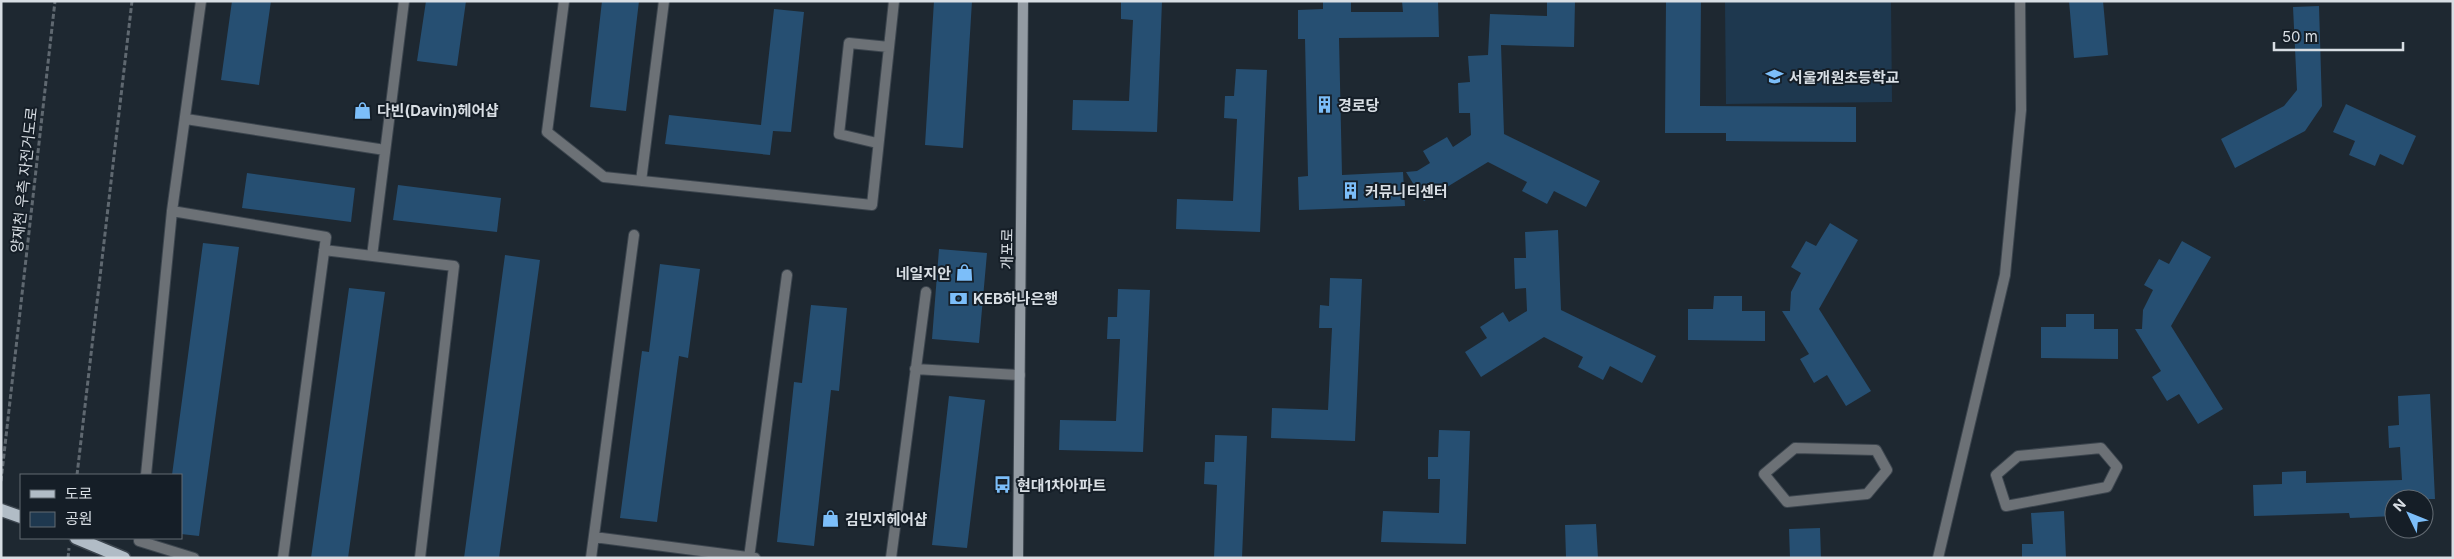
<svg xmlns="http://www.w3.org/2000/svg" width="2454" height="559" font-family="Inter,'Noto Sans KR',sans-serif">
  <rect width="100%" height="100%" fill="#1e2831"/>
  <path fill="#1e384f" d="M1725,1H1891L1892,102L1726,104Z"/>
  <path fill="#264f72" d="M232,1H271L259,85L221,80Z
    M426,1H466L457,66L417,61Z
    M602,1H639L626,111L590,107Z
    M934,1H972L963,148L925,145Z
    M1121,1H1162L1157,132L1072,130L1073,100L1129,101L1133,20L1121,19Z
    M1323,1H1351V12H1403L1402,1H1438L1439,37L1339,38L1342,175L1403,172L1405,206L1299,210L1298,177L1308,176L1305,39H1298V10L1323,9Z
    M1547,1H1575L1574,47L1501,45L1504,134L1600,181L1586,207L1554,191L1547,204L1522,191L1527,182L1488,162L1424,201L1406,172L1417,171L1430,163L1423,151L1447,137L1453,147L1471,135L1470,113H1459L1458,83L1470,82L1468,56L1488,55L1490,14L1547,16Z
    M1666,1H1701L1700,106L1856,107V142L1726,141V133H1665Z
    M2069,1H2103L2108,55L2074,58Z
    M2319,6L2322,106L2305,131L2235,168L2221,139L2284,106L2297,90L2293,7Z
    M774,9L804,12L791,132L773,131L770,155L665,144L669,115L761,125Z
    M1236,69L1267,70L1260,232L1176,229L1177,199L1233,201L1237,119L1224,118L1225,96H1234Z
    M2346,104L2416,136L2403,165L2380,154L2375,166L2349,155L2355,141L2333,132Z
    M247,173L355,188L351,222L242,208Z
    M398,185L501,198L497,232L393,220Z
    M1830,223L1858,240L1819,309L1871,391L1846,406L1827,375L1814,383L1800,359L1809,354L1782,311H1790L1791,292L1801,273L1791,267L1806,241L1816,246Z
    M1558,230L1561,310L1656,356L1642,383L1610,366L1603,380L1578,367L1583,357L1544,337L1481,377L1465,352L1487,338L1480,327L1503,312L1509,322L1527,311L1526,288L1515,289L1514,258H1526L1525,232Z
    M2182,241L2211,257L2171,326L2223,409L2198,424L2179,394L2167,401L2152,377L2161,371L2135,329H2142L2143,310L2153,290L2144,285L2159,259L2169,264Z
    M203,243L239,247L199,536L181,534V475H172Z
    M939,249L987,253L979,343L932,339Z
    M505,255L540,260L499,558H464Z
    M660,264L700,269L688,358L679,356L657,522L620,518L642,351L649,352Z
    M1330,278L1362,279L1355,441L1271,438L1272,408L1328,410L1332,328H1319L1320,305L1329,306Z
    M349,288L385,292L348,558H311Z
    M1118,289L1150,290L1143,452L1059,450L1060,420L1116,421L1120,339H1107L1108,317H1117Z
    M1714,296H1742V311H1765V341L1688,340V309H1713Z
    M811,305L847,308L839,391L831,390L814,546L777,542L794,382L802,383Z
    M2066,314H2094V329H2118V359L2041,358V327H2066Z
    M2430,394L2435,499H2394V516L2350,518L2349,513L2254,516L2253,485L2282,484V472L2306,471V483L2402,480L2400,447L2389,448L2388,426L2399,425L2398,396Z
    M949,396L985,400L967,548L932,545Z
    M1439,430L1470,431L1466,544L1381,542L1383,511L1439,513L1440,479H1428V457H1438Z
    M1215,435L1247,436L1242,558H1214L1217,485L1204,484L1205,462H1214Z
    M2064,511L2066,558H2022V544H2033L2031,513Z
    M1596,524L1598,558H1566L1565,525Z
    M1820,528L1821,558H1790L1789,529Z"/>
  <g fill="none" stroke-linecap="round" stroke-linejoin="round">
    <defs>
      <path id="lane" d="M564,1L547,132L604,177L872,205L894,1
        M186,119L385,150
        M877,143L839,134L849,43L889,47
        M641,181L664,1
        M172,211L326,237L283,558
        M324,250L454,266L420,558
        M372,256L404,1
        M915,369L1020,375
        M1795,448L1876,450L1887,470L1867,494L1787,502L1764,474Z
        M2101,448L2117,467L2107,487L2006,506L1996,475L2018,456Z
        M146,475L172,211L201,1
        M594,537L755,558
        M140,538L139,541L194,558
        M591,558L634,235
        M749,558L787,275
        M891,558L926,292"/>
      <path id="street" d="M1938,558L2005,275L2021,110L2020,1"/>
      <path id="secondary" d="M1018,558L1023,1"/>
      <path id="primary" d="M1,510L21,517
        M76,538L124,558"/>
    </defs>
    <use href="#lane" stroke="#3c454e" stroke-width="12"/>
    <use href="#street" stroke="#3c454e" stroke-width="12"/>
    <use href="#secondary" stroke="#3c454e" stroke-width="12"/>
    <use href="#primary" stroke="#3c454e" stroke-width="15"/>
    <path stroke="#5f6870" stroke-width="3" stroke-dasharray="5 2.5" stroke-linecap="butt" d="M77,475L132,1
      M1,481L55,1
      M68,558L69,548"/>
    <use href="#lane" stroke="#6c7176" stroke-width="10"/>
    <use href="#street" stroke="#6c7176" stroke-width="10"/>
    <use href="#secondary" stroke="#939ba3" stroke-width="10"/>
    <use href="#primary" stroke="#b1bcc6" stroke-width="12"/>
  </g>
  <defs>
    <symbol id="school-bare" viewBox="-9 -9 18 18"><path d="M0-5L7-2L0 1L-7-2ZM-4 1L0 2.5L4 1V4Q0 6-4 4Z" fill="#7cbef9" stroke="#151e27" stroke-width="2.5" paint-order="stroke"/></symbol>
    <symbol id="building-bare" viewBox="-9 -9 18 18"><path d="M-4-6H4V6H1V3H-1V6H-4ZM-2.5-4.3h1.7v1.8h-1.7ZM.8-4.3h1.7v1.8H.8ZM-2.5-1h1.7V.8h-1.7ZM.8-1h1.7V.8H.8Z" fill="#7cbef9" stroke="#151e27" stroke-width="2.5" paint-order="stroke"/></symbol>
    <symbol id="shop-bare" viewBox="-9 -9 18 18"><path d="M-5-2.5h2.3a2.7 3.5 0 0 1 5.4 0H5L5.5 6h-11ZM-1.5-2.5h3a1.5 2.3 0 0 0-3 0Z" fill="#7cbef9" stroke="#151e27" stroke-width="2.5" paint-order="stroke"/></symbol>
    <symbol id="bank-bare" viewBox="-9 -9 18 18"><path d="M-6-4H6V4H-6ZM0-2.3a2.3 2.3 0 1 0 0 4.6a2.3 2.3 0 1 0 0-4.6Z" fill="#7cbef9" stroke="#151e27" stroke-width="2.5" paint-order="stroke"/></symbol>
    <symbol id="bus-bare" viewBox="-9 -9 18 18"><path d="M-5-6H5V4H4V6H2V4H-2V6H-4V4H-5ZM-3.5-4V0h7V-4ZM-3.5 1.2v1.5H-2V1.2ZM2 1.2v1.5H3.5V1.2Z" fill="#7cbef9" stroke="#151e27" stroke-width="2.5" paint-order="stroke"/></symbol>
  </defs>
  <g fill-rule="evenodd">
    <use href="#school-bare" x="1762" y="64" width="25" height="25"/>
    <use href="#building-bare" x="1312" y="92" width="25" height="25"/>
    <use href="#shop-bare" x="350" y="98" width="25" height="25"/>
    <use href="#building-bare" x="1338" y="178" width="25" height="25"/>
    <use href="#shop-bare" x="952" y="260" width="25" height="25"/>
    <use href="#bank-bare" x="946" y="286" width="25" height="25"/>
    <use href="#bus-bare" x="990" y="472" width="25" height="25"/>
    <use href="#shop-bare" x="818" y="506" width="25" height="25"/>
  </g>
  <g text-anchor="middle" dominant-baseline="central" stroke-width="4" stroke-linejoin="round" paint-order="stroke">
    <g font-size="15" font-weight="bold" fill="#d8dee4" stroke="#151e27" text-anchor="start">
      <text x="1789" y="77">서울개원초등학교</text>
      <text x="1338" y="105">경로당</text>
      <text x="377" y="110">다빈(Davin)헤어샵</text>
      <text x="1365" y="191">커뮤니티센터</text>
      <text x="951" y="273" text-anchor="end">네일지안</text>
      <text x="973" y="298">KEB하나은행</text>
      <text x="1017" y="485">현대1차아파트</text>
      <text x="845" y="519">김민지헤어샵</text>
    </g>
    <g font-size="15" fill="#d8dee4" stroke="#151e27">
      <text transform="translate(24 180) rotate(-84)">양재천 우측 자전거도로</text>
      <text transform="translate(1007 249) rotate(-89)">개포로</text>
    </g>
  </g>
  <rect width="2454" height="559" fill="none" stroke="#d8dee4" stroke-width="5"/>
  <rect x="20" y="474" width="162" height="65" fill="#151e27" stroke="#636b73"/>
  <rect x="30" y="490" width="25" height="8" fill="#b1bcc6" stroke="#636b73"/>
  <text x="65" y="499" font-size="15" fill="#d8dee4">도로</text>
  <rect x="30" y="512" width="25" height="15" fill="#1e384f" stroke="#636b73"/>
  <text x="65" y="524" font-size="15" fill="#d8dee4">공원</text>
  <g transform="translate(2409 514) rotate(313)"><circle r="24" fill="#151e27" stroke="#636b73"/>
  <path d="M0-4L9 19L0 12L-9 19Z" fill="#7cbef9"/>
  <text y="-8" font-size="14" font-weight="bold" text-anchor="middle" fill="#d8dee4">N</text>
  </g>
  <path d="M2274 42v8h129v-8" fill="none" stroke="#d8dee4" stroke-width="2.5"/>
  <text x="2282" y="42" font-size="15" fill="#d8dee4" stroke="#151e27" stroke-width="4" paint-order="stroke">50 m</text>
</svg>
